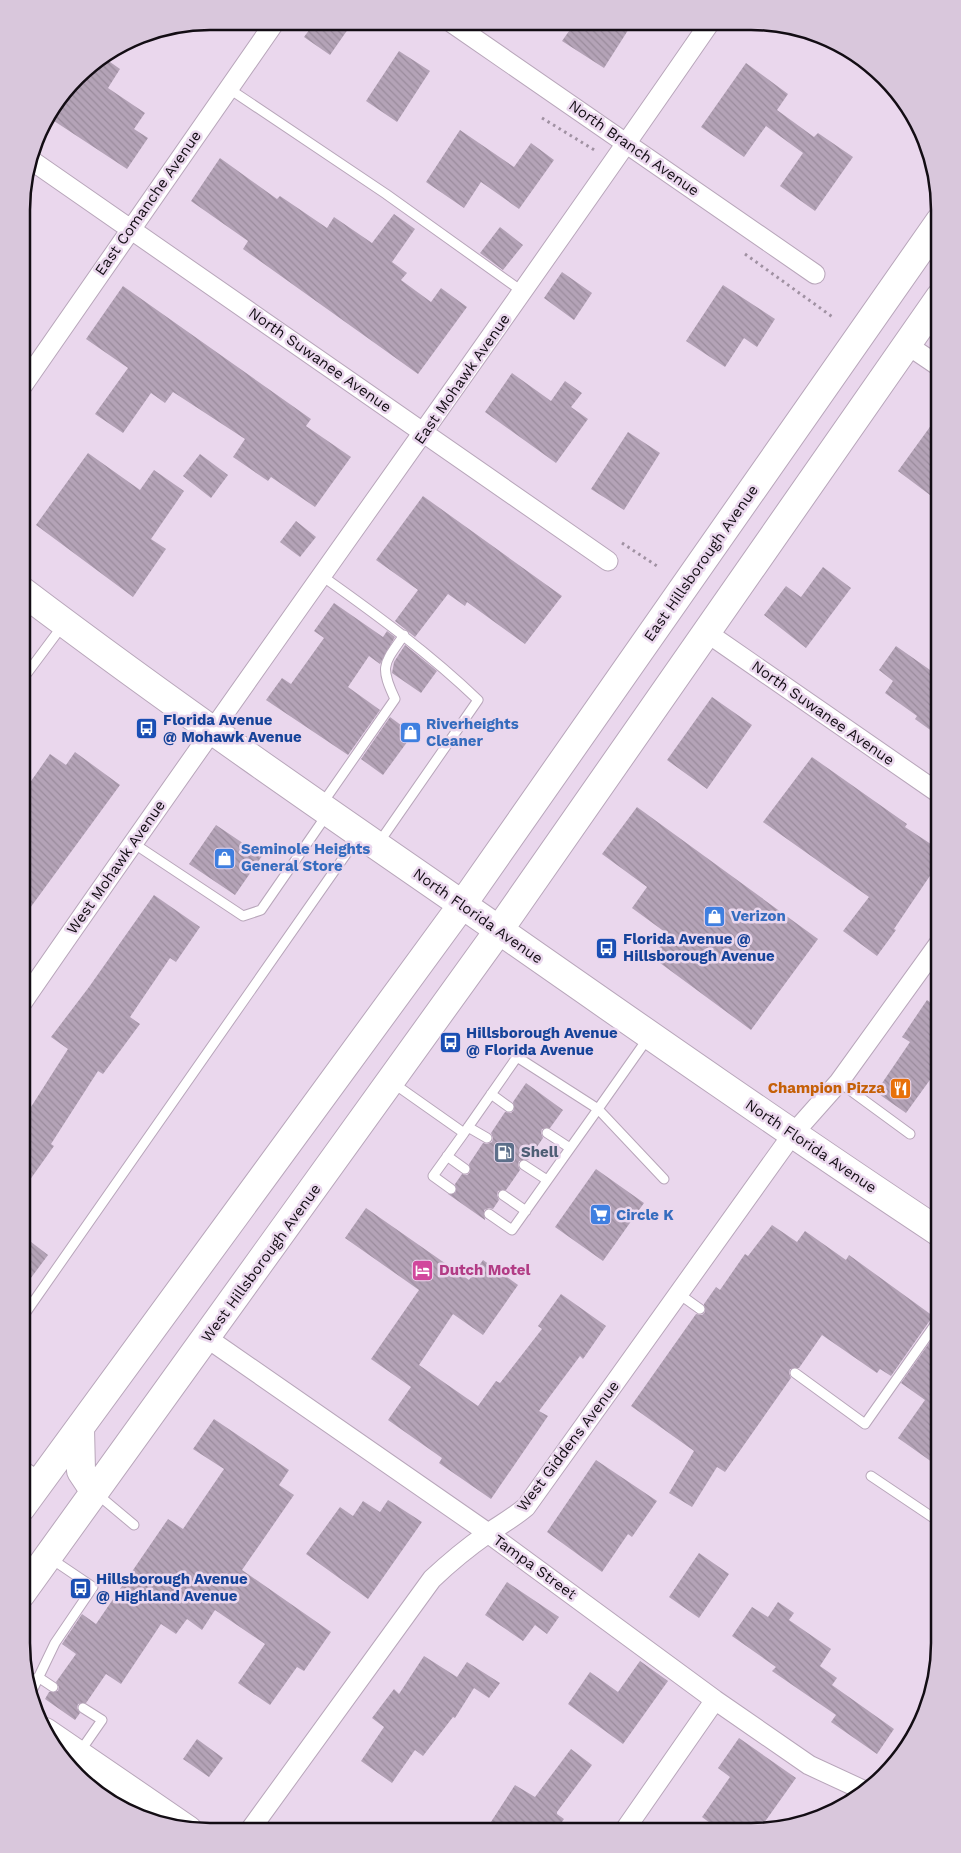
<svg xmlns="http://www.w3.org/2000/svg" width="961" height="1853" font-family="'Work Sans',sans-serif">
  <defs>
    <pattern id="building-back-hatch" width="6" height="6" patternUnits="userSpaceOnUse" patternTransform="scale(1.25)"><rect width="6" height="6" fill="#b4a3b7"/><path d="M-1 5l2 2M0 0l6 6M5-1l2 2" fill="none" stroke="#9a8b9c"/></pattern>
  </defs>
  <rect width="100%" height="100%" fill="#ead7ed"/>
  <path fill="url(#building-back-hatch)" d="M315,22H353L330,55L304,37Z
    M574,24H632L604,68L562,41Z
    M399,51L430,71L397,122L366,101Z
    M103,57L120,69L108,88L145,113L134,129L148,138L127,169L48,117L85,68Z
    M746,63L788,94L777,110L814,137L818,133L853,157L815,211L780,186L803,153L766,126L744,157L701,127Z
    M460,130L514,167L531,143L554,160L519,209L481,182L464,208L426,182Z
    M220,158L277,199L280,196L327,228L334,217L372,243L394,214L415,229L392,262L407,273L401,280L431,302L441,288L467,307L418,374L243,249L248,241L191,201Z
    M500,227L523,245L503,270L480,253Z
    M562,272L592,293L574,320L544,298Z
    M723,285L775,319L757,347L744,338L725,367L686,341Z
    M123,286L311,419L306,426L351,457L315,507L271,477L268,481L233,457L245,439L173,392L165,403L151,393L123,433L95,414L128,368L86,339Z
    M512,373L551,401L565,381L582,393L571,407L588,419L556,463L485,412Z
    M940,413V481L930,495L898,471Z
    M628,432L660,453L624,510L591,489Z
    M88,453L140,490L154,470L184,491L151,539L166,549L133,597L36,525Z
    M200,454L228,475L211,498L183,476Z
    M423,496L562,596L525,644L467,602L465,606L448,594L415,637L395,621L418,590L376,560Z
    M296,521L316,537L300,557L280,542Z
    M823,567L851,588L806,648L764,615L786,586L801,597Z
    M334,603L383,637L387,631L395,637L380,664L369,656L348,687L380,710L348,755L266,700L282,678L291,684L324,638L314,631Z
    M405,645L437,671L421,693L392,673L394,662Z
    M896,646L940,677V737L915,719L917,716L885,693L893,681L879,670Z
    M712,697L752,725L707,789L667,760Z
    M390,717L413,734L383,775L361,759Z
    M75,752L120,785L22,919V794L50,754L66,765Z
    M812,757L907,824L905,827L940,850V861L894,929L896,930L877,956L843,931L869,897L763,822Z
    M637,807L818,939L751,1030L652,957L669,935L632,908L647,887L602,854Z
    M216,825L262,856L235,895L189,864Z
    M154,895L200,927L176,962L170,958L130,1017L140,1024L103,1074L98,1071L51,1144L54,1146L22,1191V1121L68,1049L51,1037L89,987Z
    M927,1000L940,1009V1066L906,1113L876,1092L910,1042L902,1037Z
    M526,1083L563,1110L550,1128L542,1129L541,1133L543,1138L528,1160L519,1161L518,1165L520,1170L506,1190L498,1191L497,1195L499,1200L493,1209L489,1208L484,1210L485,1220L448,1194L456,1192L455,1184L462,1174L467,1175L470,1172L469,1164L483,1143L487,1144L492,1142L493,1138L491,1133L505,1112L511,1113L514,1110L513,1102Z
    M596,1169L644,1203L603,1261L555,1227Z
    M366,1208L469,1280L483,1260L518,1285L483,1335L453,1314L419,1365L478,1406L496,1381L500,1383L542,1329L538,1326L561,1294L606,1326L583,1359L580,1356L539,1411L548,1416L491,1499L439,1463L442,1458L388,1420L411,1387L371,1359L419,1290L345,1238Z
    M772,1225L797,1242L805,1231L846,1260L849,1255L933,1316L891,1376L880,1369L877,1373L822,1335L799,1368L790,1369L789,1373L791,1378L725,1472L717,1467L692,1507L669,1493L694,1451L631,1406L696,1314L702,1315L705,1312L704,1304L716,1287L720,1290L745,1254L748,1256Z
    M22,1235L48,1255L22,1290Z
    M939,1329V1467L898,1438L925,1400L901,1383Z
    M214,1419L289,1470L279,1485L294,1495L242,1570L331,1632L304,1671L297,1667L270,1705L238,1683L265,1644L215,1610L202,1630L187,1619L176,1634L161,1624L121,1684L106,1674L86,1703L78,1704L77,1708L80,1713L75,1720L45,1699L49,1692L58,1691L59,1687L56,1682L76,1654L62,1644L82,1614L96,1624L168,1519L183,1529L224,1469L193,1449Z
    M596,1460L657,1501L632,1537L628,1534L602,1572L547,1532Z
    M388,1500L422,1522L368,1599L306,1554L340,1507L353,1516L363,1501L380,1512Z
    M699,1553L729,1574L699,1618L669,1597Z
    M507,1582L559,1617L547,1634L535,1625L523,1641L485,1615Z
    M778,1602L794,1613L789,1620L831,1649L820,1666L837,1678L832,1685L894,1729L877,1754L831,1722L836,1715L772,1671L776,1667L732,1636L752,1607L768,1617Z
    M424,1656L457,1677L467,1662L500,1683L489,1698L474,1688L455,1718L453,1717L423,1756L415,1750L392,1783L361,1761L384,1727L372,1718L394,1689L399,1694Z
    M640,1661L668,1681L623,1744L568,1704L590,1672L618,1692Z
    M739,1738L796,1778L759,1830L722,1832L702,1817L730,1777L718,1768Z
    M197,1739L223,1758L209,1777L183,1759Z
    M571,1749L592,1765L557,1812V1814L564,1819L556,1831H485L515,1785L535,1797Z"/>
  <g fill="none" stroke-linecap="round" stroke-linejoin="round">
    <defs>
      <path id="lane" d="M228,88L386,194L523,292
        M322,576C377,615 430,654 478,700L378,844
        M22,680L63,625
        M322,804L395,699C379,665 384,664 404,635
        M133,843L243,916L261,910L326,816
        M839,1082L910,1134
        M393,1083L464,1133L517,1057L598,1109L648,1038
        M491,1094L509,1107
        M468,1127L487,1138
        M547,1133L570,1148
        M447,1156L465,1169
        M524,1165L547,1180
        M451,1189L433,1176L464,1133
        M503,1195L526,1211
        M489,1214L512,1230L598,1109L664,1179
        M679,1294L700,1309
        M22,1318L358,837
        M795,1373L865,1424L939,1319
        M871,1476L938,1521L939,1518
        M97,1494L134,1525
        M38,1677L53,1687
        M30,1695L55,1643L93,1587L50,1558
        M79,1753L102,1720L83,1708
        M95,1791L106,1777"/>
      <path id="street" d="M452,23L815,274
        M31,160L608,561
        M906,344L940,367
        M23,385L275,22
        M706,632L940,794
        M22,1003C248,675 483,352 709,24
        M207,1338L488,1533L715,1700L809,1765L865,1791
        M21,1470L40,1482
        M250,1830L432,1579C449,1563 467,1548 487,1534C500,1525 513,1518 526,1507L792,1135L839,1082L940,942
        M624,1831L715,1700"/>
      <path id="primary" d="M22,591C178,709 338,819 499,930C645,1032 791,1134 939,1232
        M80,1428L81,1471L95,1492
        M21,1508L462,905L940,221
        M21,1594L499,930L940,297
        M45,1732L188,1830"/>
    </defs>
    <use href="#lane" stroke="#b8a6ba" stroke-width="11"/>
    <use href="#street" stroke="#b8a6ba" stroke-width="21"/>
    <use href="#primary" stroke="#b8a6ba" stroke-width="30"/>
    <path stroke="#a091a2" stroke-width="3" stroke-dasharray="2.5 4" stroke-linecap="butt" d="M542,118L596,151
      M745,254L834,318
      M622,543L657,566"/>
    <use href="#lane" stroke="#fff" stroke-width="9"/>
    <use href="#street" stroke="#fff" stroke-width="19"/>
    <use href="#primary" stroke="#fff" stroke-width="28"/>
  </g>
  <defs>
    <symbol id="bus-square" viewBox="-11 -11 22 22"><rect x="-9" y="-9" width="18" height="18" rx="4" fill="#1a4fb4" stroke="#ead7ed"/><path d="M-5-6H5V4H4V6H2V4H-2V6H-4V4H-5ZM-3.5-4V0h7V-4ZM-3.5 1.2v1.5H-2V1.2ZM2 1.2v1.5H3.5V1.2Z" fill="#fff"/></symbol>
    <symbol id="shop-square" viewBox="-11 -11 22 22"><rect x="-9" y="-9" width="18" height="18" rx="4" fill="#3f7fe0" stroke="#ead7ed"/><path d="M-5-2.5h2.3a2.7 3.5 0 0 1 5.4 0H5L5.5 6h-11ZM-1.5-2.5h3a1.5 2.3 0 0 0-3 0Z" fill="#fff"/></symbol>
    <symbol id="restaurant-square" viewBox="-11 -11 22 22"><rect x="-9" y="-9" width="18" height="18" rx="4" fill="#e8710a" stroke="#ead7ed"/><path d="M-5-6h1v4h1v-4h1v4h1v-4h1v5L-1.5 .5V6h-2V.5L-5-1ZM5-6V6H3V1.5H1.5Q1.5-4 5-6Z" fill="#fff"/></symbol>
    <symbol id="fuel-square" viewBox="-11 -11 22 22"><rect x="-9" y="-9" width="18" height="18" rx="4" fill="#5c6f8a" stroke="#ead7ed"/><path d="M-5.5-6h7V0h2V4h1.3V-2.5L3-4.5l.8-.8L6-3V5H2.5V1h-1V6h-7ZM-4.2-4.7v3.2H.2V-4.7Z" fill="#fff"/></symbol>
    <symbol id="supermarket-square" viewBox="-11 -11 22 22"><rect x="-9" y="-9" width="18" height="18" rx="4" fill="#3f7fe0" stroke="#ead7ed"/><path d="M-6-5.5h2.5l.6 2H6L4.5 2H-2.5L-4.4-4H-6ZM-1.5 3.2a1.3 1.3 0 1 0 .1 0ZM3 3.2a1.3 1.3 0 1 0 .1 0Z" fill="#fff"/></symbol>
    <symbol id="hotel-square" viewBox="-11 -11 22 22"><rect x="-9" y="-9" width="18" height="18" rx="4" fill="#d1479c" stroke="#ead7ed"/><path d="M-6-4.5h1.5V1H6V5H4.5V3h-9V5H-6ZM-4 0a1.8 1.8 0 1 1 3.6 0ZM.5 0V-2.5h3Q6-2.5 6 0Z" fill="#fff"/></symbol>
  </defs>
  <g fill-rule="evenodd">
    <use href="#bus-square" x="134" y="716" width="25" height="25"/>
    <use href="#shop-square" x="398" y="720" width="25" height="25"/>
    <use href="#shop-square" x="212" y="846" width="25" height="25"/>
    <use href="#shop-square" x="702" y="904" width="25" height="25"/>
    <use href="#bus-square" x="594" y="936" width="25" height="25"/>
    <use href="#bus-square" x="438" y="1030" width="25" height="25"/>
    <use href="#restaurant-square" x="888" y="1076" width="25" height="25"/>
    <use href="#fuel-square" x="492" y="1140" width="25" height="25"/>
    <use href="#supermarket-square" x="588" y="1202" width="25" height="25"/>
    <use href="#hotel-square" x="410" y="1258" width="25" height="25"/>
    <use href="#bus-square" x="68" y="1576" width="25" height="25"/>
  </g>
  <g text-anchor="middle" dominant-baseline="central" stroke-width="5" stroke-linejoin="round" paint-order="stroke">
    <g font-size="15" fill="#130d14" stroke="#ead7ed">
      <text transform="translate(634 148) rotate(35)">North Branch Avenue</text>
      <text transform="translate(148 203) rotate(-55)">East Comanche Avenue</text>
      <text transform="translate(320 360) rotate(35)">North Suwanee Avenue</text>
      <text transform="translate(462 379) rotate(-55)">East Mohawk Avenue</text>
      <text transform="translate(701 563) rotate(-55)">East Hillsborough Avenue</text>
      <text transform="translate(823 713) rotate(35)">North Suwanee Avenue</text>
      <text transform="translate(116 867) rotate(-55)">West Mohawk Avenue</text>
      <text transform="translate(478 916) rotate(35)">North Florida Avenue</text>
      <text transform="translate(811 1146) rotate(34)">North Florida Avenue</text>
      <text transform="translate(261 1263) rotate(-54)">West Hillsborough Avenue</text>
      <text transform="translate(568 1446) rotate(-53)">West Giddens Avenue</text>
      <text transform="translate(535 1567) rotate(36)">Tampa Street</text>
    </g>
    <g font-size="15" font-weight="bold" fill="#164399" stroke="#ead7ed" text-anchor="start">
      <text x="163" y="720">Florida Avenue<tspan x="163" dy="17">@ Mohawk Avenue</tspan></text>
      <text x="623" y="939">Florida Avenue @<tspan x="623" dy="17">Hillsborough Avenue</tspan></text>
      <text x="466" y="1033">Hillsborough Avenue<tspan x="466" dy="17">@ Florida Avenue</tspan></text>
      <text x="96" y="1579">Hillsborough Avenue<tspan x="96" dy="17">@ Highland Avenue</tspan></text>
    </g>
    <g font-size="15" font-weight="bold" fill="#366cbe" stroke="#ead7ed" text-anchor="start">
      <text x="426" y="724">Riverheights<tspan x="426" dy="17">Cleaner</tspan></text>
      <text x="241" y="849">Seminole Heights<tspan x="241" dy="17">General Store</tspan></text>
      <text x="731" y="916">Verizon</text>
      <text x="616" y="1215">Circle K</text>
    </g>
    <g font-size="15" font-weight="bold" fill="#c56008" stroke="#ead7ed" text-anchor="end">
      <text x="885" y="1088">Champion Pizza</text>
    </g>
    <g font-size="15" font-weight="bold" fill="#4e5e75" stroke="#ead7ed" text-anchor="start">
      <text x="521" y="1152">Shell</text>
    </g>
    <g font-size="15" font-weight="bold" fill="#b23c85" stroke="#ead7ed" text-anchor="start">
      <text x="439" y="1270">Dutch Motel</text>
    </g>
  </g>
  <path d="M0 0H961V1853H0ZM210 30H751A180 180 0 0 1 931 210V1643A180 180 0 0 1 751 1823H210A180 180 0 0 1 30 1643V210A180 180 0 0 1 210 30Z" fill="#d9c7dc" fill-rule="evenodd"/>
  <path fill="none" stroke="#130d14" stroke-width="2.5" d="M210 30H751A180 180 0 0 1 931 210V1643A180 180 0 0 1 751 1823H210A180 180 0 0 1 30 1643V210A180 180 0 0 1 210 30Z"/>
</svg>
